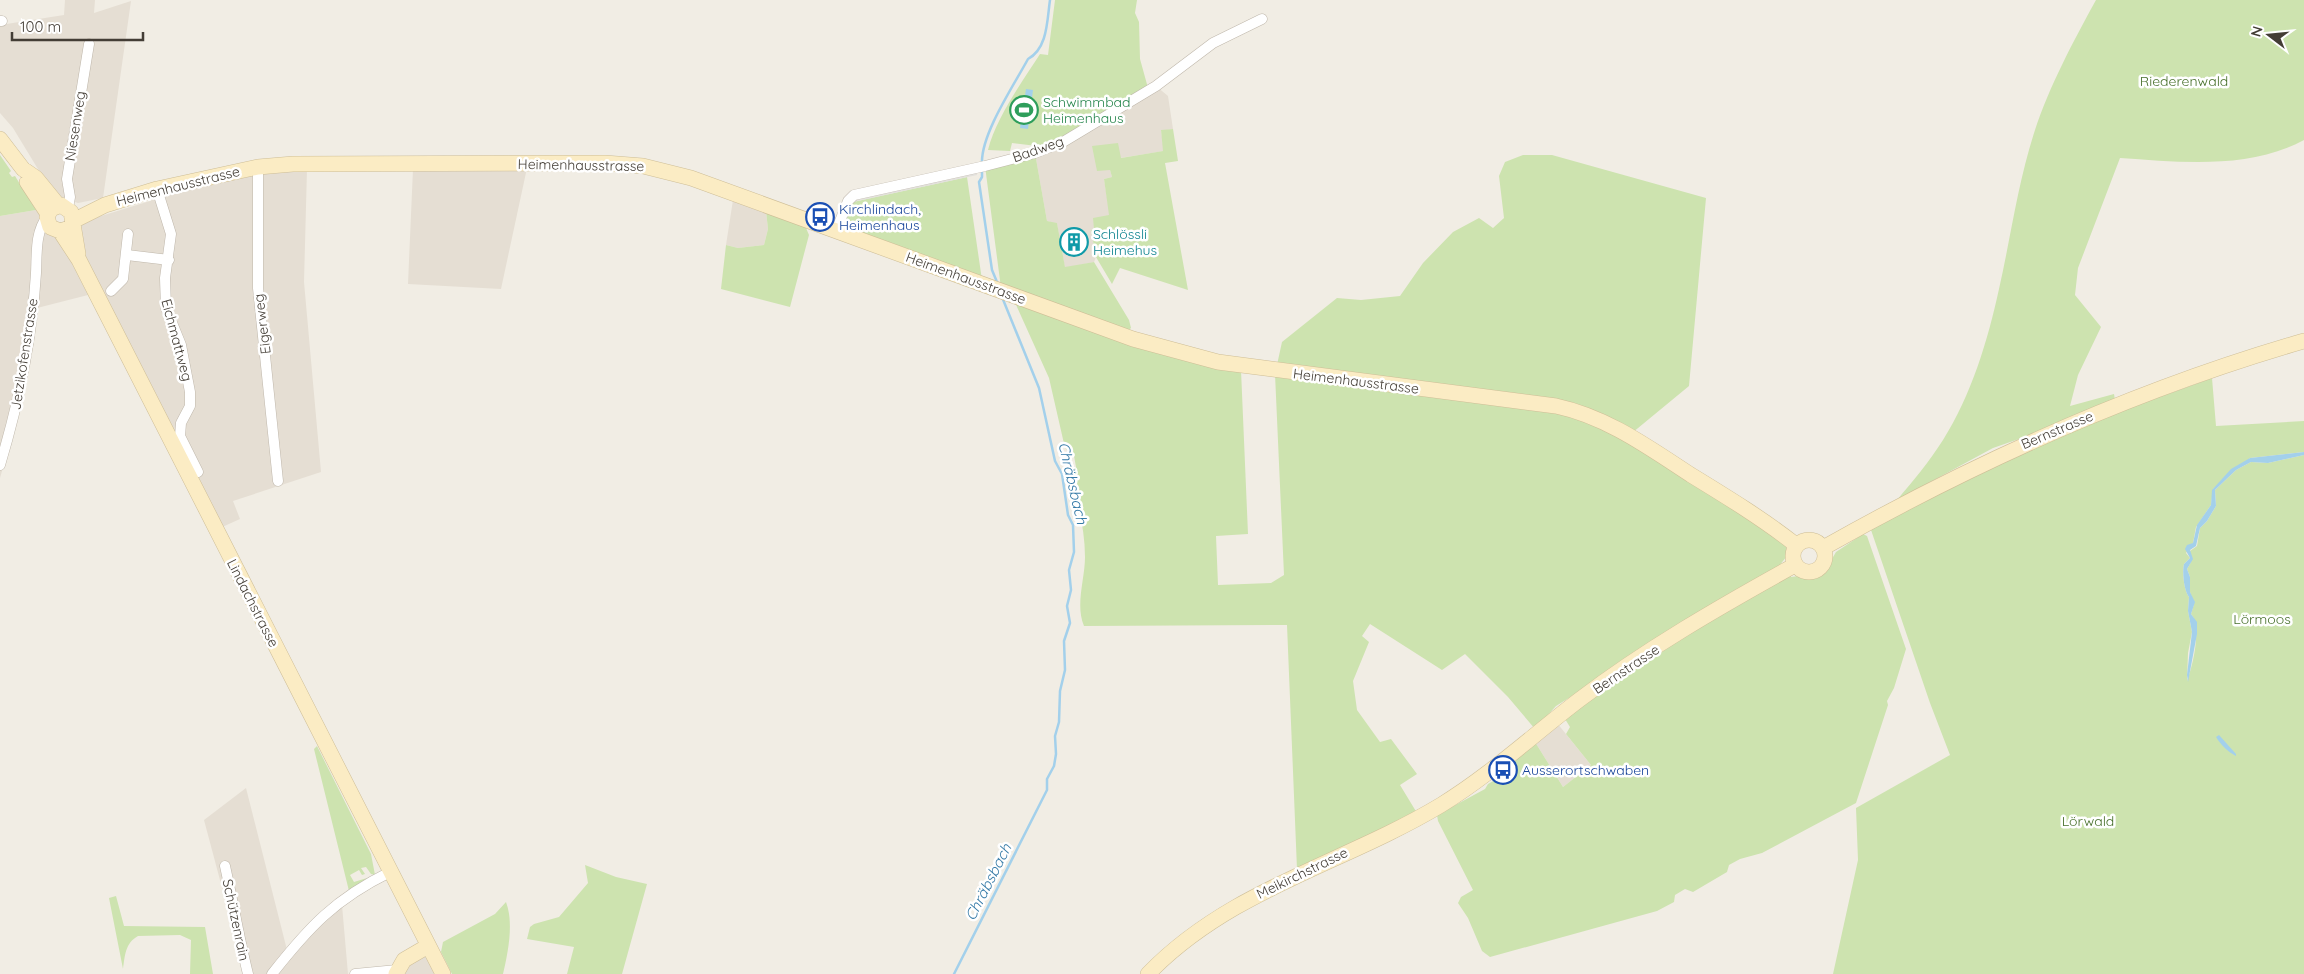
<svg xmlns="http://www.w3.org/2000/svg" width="2304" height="974" font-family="Quicksand,sans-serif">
  <rect width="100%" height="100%" fill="#f1ede4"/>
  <path fill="#e5ded3" d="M65,0H95L94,13L131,1L103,198L78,203L60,197L41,174L13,128L0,113V25L64,15Z
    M1156,86L1168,96L1173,129L1161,131L1164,151L1120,158L1110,170L1112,177L1104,179L1110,216L1091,230L1096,257L1094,262L1065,268L1057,224L1047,221L1035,153Z
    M527,168L501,289L408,284L413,169Z
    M307,169L304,282L321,472L233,501L240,519L220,528L99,292L82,246L80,228L83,223L88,220L150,201L171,191L244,174Z
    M733,200L766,211L768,229L764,245L738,248L726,245Z
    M36,210L65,250L88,295L37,308L31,358L21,405L0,478V216Z
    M1557,723L1591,765L1563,787L1535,742Z
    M246,788L287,950L269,974H245L204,820Z
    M342,905L348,974H277L308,933Z
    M428,946L443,974H355L397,970Z"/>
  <path fill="#cde3af" d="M1055,0H1137L1135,13L1139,22L1140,59L1148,88L1075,134L1037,150V146L1012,143L1010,151L988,150C996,118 1022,82 1040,54L1048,55Z
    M2096,0H2304V140C2249,170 2180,162 2120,158L2078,268L2075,295L2101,327L2078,375L2070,406L2114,394L2115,400L2045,430L1993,448L1897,500C1913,481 1929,462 1943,440C1971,396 1988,340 1999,289C2011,236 2018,182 2035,130C2049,87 2074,40 2096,0Z
    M1173,129L1178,161L1165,163L1188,290L1120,268L1112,284L1096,257L1091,230L1094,229L1093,218L1109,215L1104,179L1112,177L1110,170L1097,171L1092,146L1118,143L1121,158L1163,151L1161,130Z
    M1035,153L1047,221L1057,223L1065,267L1094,262L1129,320L1131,328L1126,332L1001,288L985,166Z
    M0,155L11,171L9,173L12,177L15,176L36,210L0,216Z
    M1523,155H1552L1706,198L1689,386L1632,433L1774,534L1786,546L1787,556L1779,566L1556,706L1535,729L1508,697L1465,654L1442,670L1370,624L1362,636L1369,642L1353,681L1357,710L1380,742L1391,739L1417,774L1400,785L1417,813L1297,869L1287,625L1084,626C1075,605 1085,579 1085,557C1085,528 1077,501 1071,473L1076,467L1074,456L1065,448L1049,378L1013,298L1241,370L1248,534L1216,536L1218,585L1271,583L1284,575L1275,374L1282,342L1337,298L1361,300L1400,296L1423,263L1453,232L1479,218L1493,228L1504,218L1499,176L1505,162Z
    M967,177L982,280L848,228L845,223L853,202Z
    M766,211L806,228L809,235L790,307L721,289L726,245L738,248L764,245L768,229Z
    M2212,378L2216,426L2304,421V452L2250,458L2213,489L2211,505L2196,527L2193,543L2186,553L2190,558L2184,564C2182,572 2184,591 2189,597L2188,611L2192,632L2188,653L2187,681C2193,665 2202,627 2191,614L2194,604L2190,592V577L2187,569L2191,562L2190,551L2197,546L2200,528L2207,521L2216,506L2215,490L2236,470L2251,462L2268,463L2304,455V974H1833L1858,860L1856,808L1950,755L1930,703L1870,527L1950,485L2140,400L2171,393Z
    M1863,534L1867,536L1906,649L1894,688L1887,701L1888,705L1856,803L1762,853L1740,859L1729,865L1727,872L1693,892L1685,889L1675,895L1674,902L1657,911L1490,957L1482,951L1468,918L1458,903L1461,897L1473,890L1438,821L1437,815L1485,789L1488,784L1500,777L1513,760L1535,742L1563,787L1591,765L1566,734L1570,727L1565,719C1636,666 1710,612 1790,575L1791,577L1798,576L1810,579L1823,574L1836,552Z
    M317,746L371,854L375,875L371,874L366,867L361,868L365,874L362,875L359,870L350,875L354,882L367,878L349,891L314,749Z
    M585,865L616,877L647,884L622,974H567L574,947L527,939L530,927L534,924L559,917L588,883Z
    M116,896L124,926L205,927L213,974H186H190L191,940L180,935L138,936C125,943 125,956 123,969L109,898Z
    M506,902C514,923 508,953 503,974H452L441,952L443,942L495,914Z"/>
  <path fill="#e2e0dc" d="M976,171L977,175L853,202L856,198Z"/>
  <path fill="#a3d0eb" d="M1026,89L1033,90L1028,129L1020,128Z
    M2304,452V455L2268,463L2251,462L2236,470L2215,490L2216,506L2207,521L2200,528L2196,546L2190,550L2193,559L2187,569L2190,577V592L2195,602L2191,614L2197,622V634L2188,682L2187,675L2192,632L2188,611L2189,597C2184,591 2182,572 2184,564L2190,558L2185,549L2187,545L2193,543L2197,525L2211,505L2212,490L2231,469L2250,458Z
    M2219,735L2236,754V756C2228,752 2221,745 2216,737Z"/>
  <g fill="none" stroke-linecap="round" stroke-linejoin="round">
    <path stroke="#a3d0eb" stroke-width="2.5" d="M982,163C981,134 1014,85 1028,59C1048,48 1047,20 1050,0
      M982,171V177L979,182L992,270L997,282
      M954,974L1047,790V779L1054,766L1056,754L1055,736L1059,722L1060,691L1065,670L1064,641L1070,623L1067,606L1071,590L1069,570L1074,552L1073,525L1068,515L1062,474L1055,461L1039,388L1002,297"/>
    <defs>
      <path id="street" d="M0,21H2
        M258,167V288L278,481
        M157,189L171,234L165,278L166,308L181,345L190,392V406L181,423L180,436L198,472
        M68,208L70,197L67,179L89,44
        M836,231L848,201L854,195L985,166L1035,153L1063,142L1156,86L1213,43L1262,19
        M127,255L169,260
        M111,291L123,279L128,234
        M0,465C19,402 32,339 36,273C37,254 35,232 47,217
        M225,866C233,902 239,938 248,974
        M272,974C309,927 335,899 390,872
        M355,974L397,970"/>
      <path id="secondary" d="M0,139L23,169L36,178L58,205
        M27,182L48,214
        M73,221L105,205L157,189L258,167L293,164L605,163L643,166L691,178L1133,339L1218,362L1556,406C1607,417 1648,447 1691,475C1727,497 1763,519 1796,545
        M69,228L60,231L50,227L47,217L51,209L61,205L71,212L78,254
        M60,231L79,260L443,974
        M1793 556a16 16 0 1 1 32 0a16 16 0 1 1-32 0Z
        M1823,548C1977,461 2134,390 2304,341
        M396,974L404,960L428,946
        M1148,974C1230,889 1343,864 1441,805C1490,775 1533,735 1579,700C1646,649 1721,606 1795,565"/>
    </defs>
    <use href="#street" stroke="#bfb7ab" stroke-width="11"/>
    <use href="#secondary" stroke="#cebe97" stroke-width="16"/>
    <use href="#street" stroke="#fff" stroke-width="10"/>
    <use href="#secondary" stroke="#fbecc4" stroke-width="15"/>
  </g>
  <defs>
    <symbol id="stadium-ring" viewBox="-11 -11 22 22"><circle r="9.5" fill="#fff" stroke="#2e9e5b" stroke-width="1.5"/><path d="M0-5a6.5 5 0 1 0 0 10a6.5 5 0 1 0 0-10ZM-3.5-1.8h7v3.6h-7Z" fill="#2e9e5b"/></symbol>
    <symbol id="bus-ring" viewBox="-11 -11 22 22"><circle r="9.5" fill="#fff" stroke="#1a4fb4" stroke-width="1.5"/><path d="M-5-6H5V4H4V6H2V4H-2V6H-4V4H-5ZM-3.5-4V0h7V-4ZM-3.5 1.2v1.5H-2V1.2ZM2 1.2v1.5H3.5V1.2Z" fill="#1a4fb4"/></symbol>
    <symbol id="building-ring" viewBox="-11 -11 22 22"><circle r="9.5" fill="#fff" stroke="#0f9aa8" stroke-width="1.5"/><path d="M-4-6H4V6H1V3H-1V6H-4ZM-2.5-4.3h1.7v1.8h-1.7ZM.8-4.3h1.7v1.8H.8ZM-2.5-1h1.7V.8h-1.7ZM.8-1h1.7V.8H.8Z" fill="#0f9aa8"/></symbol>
  </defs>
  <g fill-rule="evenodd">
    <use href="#stadium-ring" x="1008" y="94" width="32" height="32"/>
    <use href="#bus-ring" x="804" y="201" width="32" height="32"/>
    <use href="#building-ring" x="1058" y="226" width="32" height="32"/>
    <use href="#bus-ring" x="1487" y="754" width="32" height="32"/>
  </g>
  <g text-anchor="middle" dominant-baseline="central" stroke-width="5" stroke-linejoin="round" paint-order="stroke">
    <g font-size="14" fill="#48702c" stroke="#fff">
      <text x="2184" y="81">Riederenwald</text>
      <text x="2262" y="619">Lörmoos</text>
      <text x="2088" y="821">Lörwald</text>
    </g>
    <g font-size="14" fill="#27864d" stroke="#fff" text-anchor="start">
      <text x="1043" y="102">Schwimmbad<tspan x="1043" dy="16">Heimenhaus</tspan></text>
    </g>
    <g font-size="14" fill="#433d35" stroke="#fff">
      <text transform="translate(75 126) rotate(-81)">Niesenweg</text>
      <text transform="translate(1038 149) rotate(-19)">Badweg</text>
      <text transform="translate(581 165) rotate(1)">Heimenhausstrasse</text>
      <text transform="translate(178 186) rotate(-14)">Heimenhausstrasse</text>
      <text transform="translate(966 278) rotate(20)">Heimenhausstrasse</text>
      <text transform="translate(262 324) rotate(-97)">Eigerweg</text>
      <text transform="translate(177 340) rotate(75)">Eichmattweg</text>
      <text transform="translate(24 354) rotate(-81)">Jetzikofenstrasse</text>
      <text transform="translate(1356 381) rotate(7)">Heimenhausstrasse</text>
      <text transform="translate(2057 430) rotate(-23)">Bernstrasse</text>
      <text transform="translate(253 603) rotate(63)">Lindachstrasse</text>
      <text transform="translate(1626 669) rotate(-34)">Bernstrasse</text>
      <text transform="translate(1302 873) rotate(-26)">Meikirchstrasse</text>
      <text transform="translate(236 920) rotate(78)">Schützenrain</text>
    </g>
    <g font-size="14" fill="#164399" stroke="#fff" text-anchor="start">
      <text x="839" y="209">Kirchlindach,<tspan x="839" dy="16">Heimenhaus</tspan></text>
      <text x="1522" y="770">Ausserortschwaben</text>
    </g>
    <g font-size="14" fill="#0d838f" stroke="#fff" text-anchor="start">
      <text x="1093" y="234">Schlössli<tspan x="1093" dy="16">Heimehus</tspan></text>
    </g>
    <g font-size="15" font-style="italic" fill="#357aa7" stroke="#fff">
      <text transform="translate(1073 483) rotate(77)">Chräbsbach</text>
      <text transform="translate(988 882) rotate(-63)">Chräbsbach</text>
    </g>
  </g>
  <g transform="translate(2269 35) rotate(286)" stroke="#ffffff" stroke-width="4" paint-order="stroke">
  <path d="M0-4L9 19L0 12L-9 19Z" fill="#433d35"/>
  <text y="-8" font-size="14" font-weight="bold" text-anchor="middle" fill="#433d35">N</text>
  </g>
  <path d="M12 32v8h131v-8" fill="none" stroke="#433d35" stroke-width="2.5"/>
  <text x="20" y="32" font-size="15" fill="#433d35" stroke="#ffffff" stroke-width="4" paint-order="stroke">100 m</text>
</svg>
